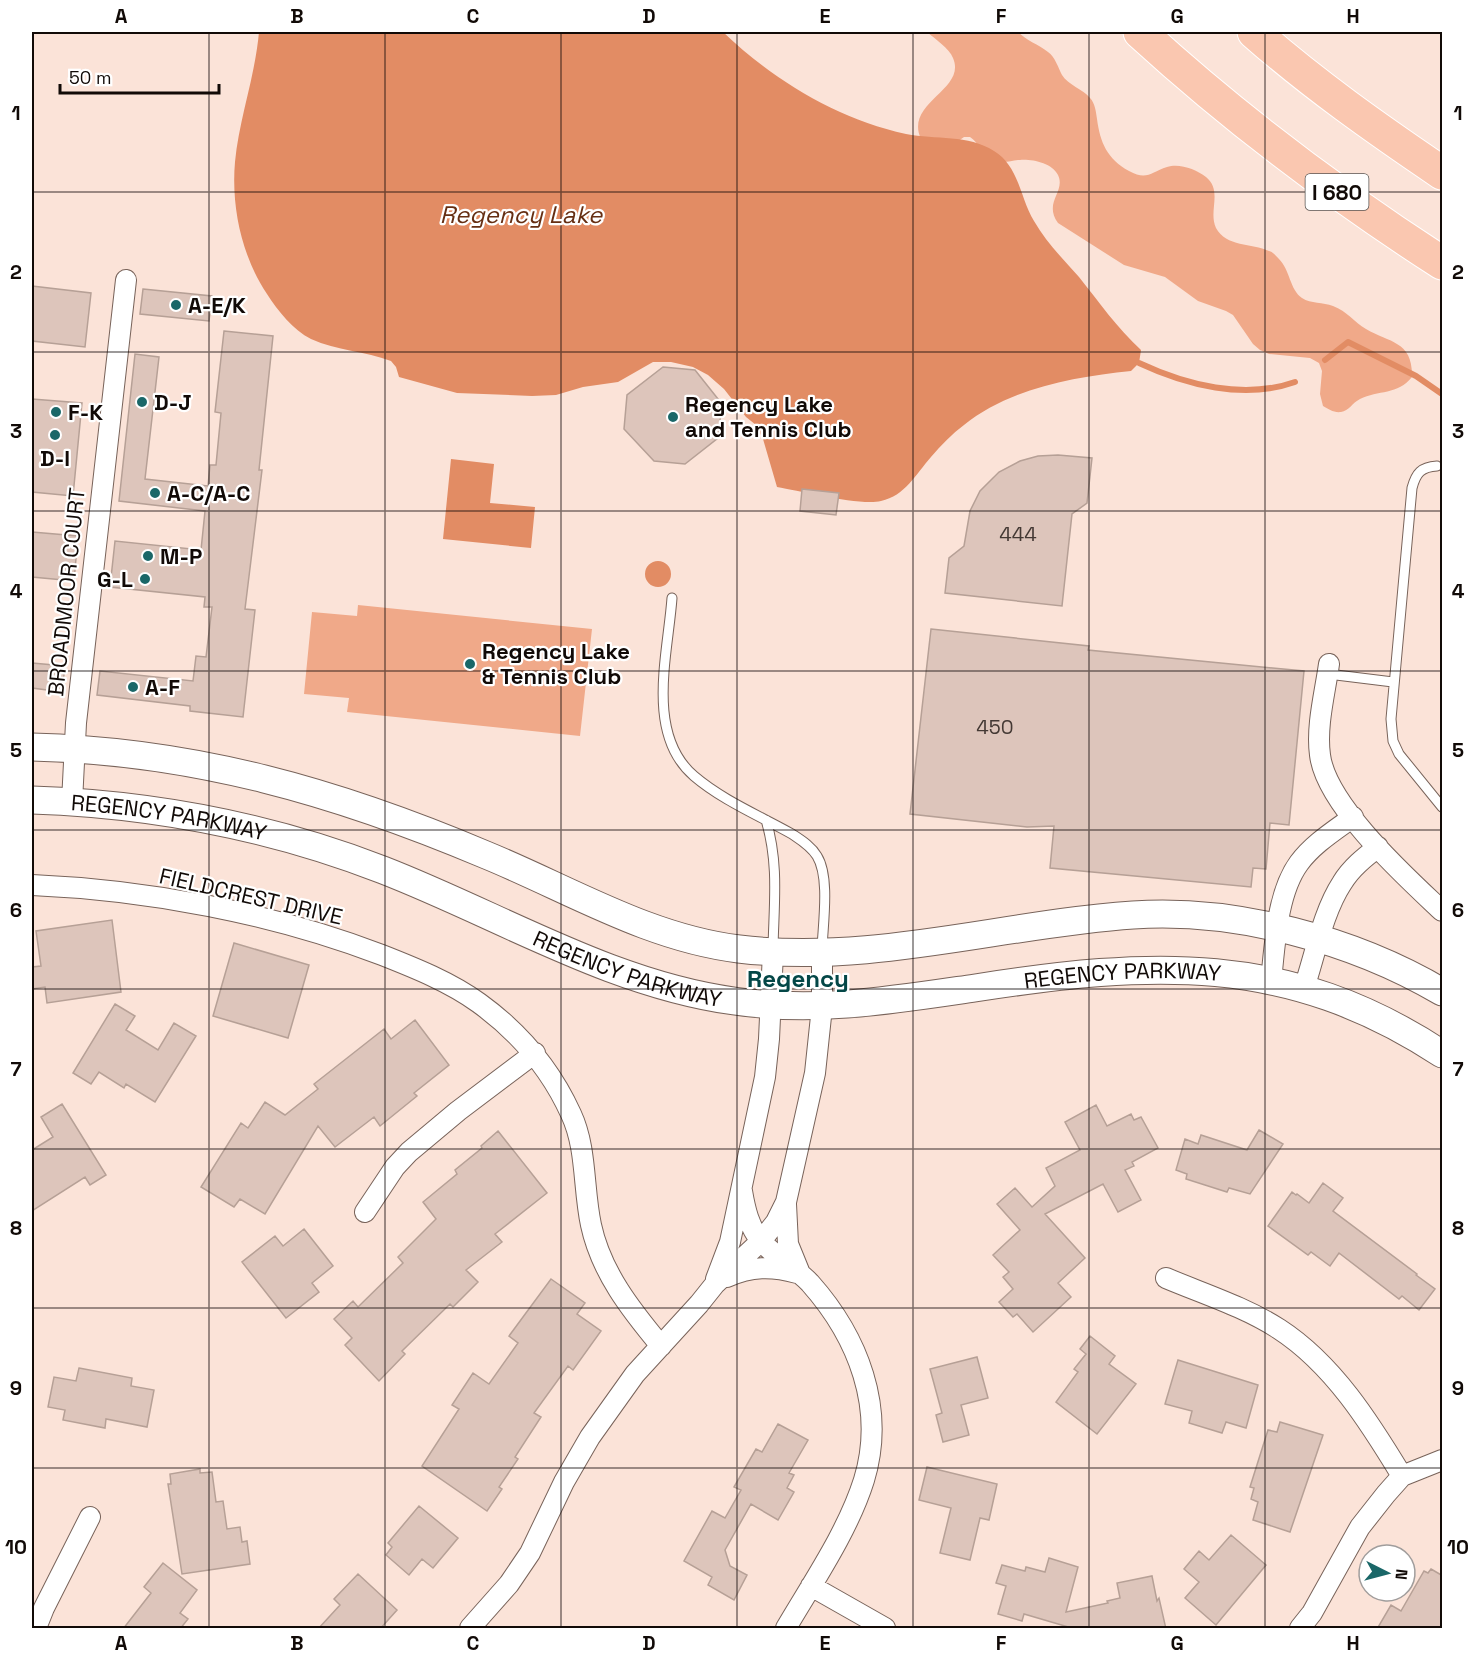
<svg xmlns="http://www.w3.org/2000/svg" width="1474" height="1660" font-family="'Space Grotesk',sans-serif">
  <rect width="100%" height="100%" fill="#fbe3d8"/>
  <path fill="#f0a989" d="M927,32H1018C1027,41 1038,44 1048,52C1055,57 1058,67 1062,75C1068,85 1083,89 1090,98C1095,103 1096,112 1097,119C1100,142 1107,159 1129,171C1147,181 1151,172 1167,167C1179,163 1196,169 1206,177C1223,191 1208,211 1216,228C1226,247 1252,243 1269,251C1273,252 1276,256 1279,259C1290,270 1290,290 1302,298C1311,304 1323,302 1333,306C1347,311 1354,322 1366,329C1390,343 1413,341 1412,377C1398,395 1378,390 1360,399C1352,403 1349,411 1341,412C1334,413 1328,409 1323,406L1320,394L1322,371L1319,363L1310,358L1269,354L1260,350L1253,344L1233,315L1226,311L1198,301L1165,277L1124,265L1058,223C1043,202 1066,192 1058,175C1052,163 1032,159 1020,160C1012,160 1005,164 997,161C983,156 981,145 970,137H964L954,144L921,139C904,102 967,90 953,58C949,48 935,39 927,32Z
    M358,605L592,629L580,736L347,712L349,698L304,694L312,612L357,616Z"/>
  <path fill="#e28c64" d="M259,32H723C773,80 837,119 906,134C936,140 968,134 994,151C1019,166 1020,198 1034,221C1046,242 1063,259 1079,277C1099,302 1117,328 1141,350L1139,363L1131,371C1074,377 1010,388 964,425C952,434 941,445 931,457C916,474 905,496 881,501C860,506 801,491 777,487L763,439L756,425L746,417L724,389L708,375L693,367L671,362H653L618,382L583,387L556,395L532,396L457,393L399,377L396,367L391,361C365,351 337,351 311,339C293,330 278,311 267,294C242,257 231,207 235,162C239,119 255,77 259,32Z
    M451,459L494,464L490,503L535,507L531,548L443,539Z
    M645 574a13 13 0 1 1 26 0a13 13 0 1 1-26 0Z"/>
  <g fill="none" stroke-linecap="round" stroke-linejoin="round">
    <path stroke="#e28c64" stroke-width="6" d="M1325,360L1348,342L1416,376L1442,394
      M1139,363C1186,385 1244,400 1295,382"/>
  </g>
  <path fill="#ddc5bb" stroke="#b6a096" stroke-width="1.5" d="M32,286L91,293L85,347L32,341Z
    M143,289L212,296L209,321L140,314Z
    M224,331L273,336L259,470H262L245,609L255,610L243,717L190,711V706L97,695L100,671L193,681L196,656L206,657L212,607H204L205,597L110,587L115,541L201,550L205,511L119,501L135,354L159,357L145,479L208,486L210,465H216L221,413L215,412Z
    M663,367L695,370L722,404L718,438L685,464L654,461L624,429L627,395Z
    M32,399L82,403L73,496L32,492Z
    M1058,455L1092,458L1087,503L1072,514L1062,606L945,593L949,558L964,546L970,511L980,491L999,472L1020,461L1038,456Z
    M802,489L839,493L836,515L800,511Z
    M32,532L78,536L74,581L32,577Z
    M931,629L1089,646L1088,650L1304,671L1289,825L1270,823L1266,869L1253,868L1251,887L1050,868L1054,826L1027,827L910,814Z
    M32,663L65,666L62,692L32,688Z
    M112,920L121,992L47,1003L45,987L32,989V967L41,966L36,931Z
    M234,943L309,965L288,1038L213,1016Z
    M115,1004L135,1016L126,1030L158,1050L174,1023L196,1036L155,1102L126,1084L124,1088L99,1072L91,1084L73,1073Z
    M415,1020L449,1065L414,1093L417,1096L380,1126L374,1117L335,1147L318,1126L265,1214L240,1199L234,1207L201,1187L241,1123L248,1128L265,1102L285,1115L318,1089L314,1084L384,1029L391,1039Z
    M62,1104L106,1175L90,1185L85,1177L32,1211V1150L53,1137L41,1117Z
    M1096,1105L1107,1126L1131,1114L1134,1120L1141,1117L1158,1148L1132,1162L1134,1166L1125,1170L1141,1200L1118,1212L1103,1184L1045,1214L1085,1258L1058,1283L1071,1297L1033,1332L1017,1314L1013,1317L999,1302L1013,1289L1003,1277L1009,1272L993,1255L1020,1230L997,1204L1015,1188L1032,1207L1055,1186L1046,1168L1080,1150L1065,1122Z
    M1259,1130L1283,1144L1250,1194L1229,1188L1227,1192L1186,1179L1187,1174L1176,1170L1185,1139L1198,1144L1201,1135L1247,1150Z
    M498,1131L547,1193L495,1234L502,1242L466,1270L478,1282L453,1307L450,1304L402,1351L405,1354L379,1381L345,1345L352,1338L334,1319L353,1301L358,1307L403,1263L398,1257L436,1219L423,1202L457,1174L455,1170L482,1148L481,1146Z
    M1323,1183L1343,1198L1333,1211L1417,1274L1416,1275L1435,1289L1419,1310L1402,1296L1399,1299L1339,1253L1330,1266L1311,1252L1308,1255L1268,1226L1292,1192L1296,1195L1297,1194L1309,1203Z
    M304,1229L333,1266L312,1283L319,1292L286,1318L242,1262L275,1236L283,1246Z
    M551,1279L585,1303L577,1314L601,1331L573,1370L568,1366L534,1413L541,1417L515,1457L518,1459L499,1487L502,1489L487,1511L422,1466L459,1409L452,1405L473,1373L489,1384L518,1343L509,1336Z
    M1090,1336L1115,1356L1109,1364L1136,1384L1097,1434L1056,1402L1078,1372L1074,1369L1086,1354L1080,1349Z
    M977,1357L988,1398L961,1405L969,1435L943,1442L936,1415L942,1413L930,1369Z
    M1178,1360L1258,1385L1246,1428L1226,1422L1222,1433L1189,1423L1192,1411L1165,1404Z
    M79,1368L132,1378L131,1386L154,1390L147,1427L106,1419L105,1428L63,1420L65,1410L48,1407L54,1377L76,1381Z
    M1280,1422L1323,1435L1290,1532L1253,1520L1258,1502L1251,1499L1254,1488L1250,1487L1268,1430L1277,1432Z
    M778,1424L808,1440L789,1473L794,1475L787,1488L794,1492L778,1520L751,1504L725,1550L730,1566L747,1575L734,1600L708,1585L712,1577L684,1561L712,1511L725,1518L741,1490L734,1487L756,1449L762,1452Z
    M927,1467L997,1484L989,1520L980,1518L970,1560L940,1553L951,1508L919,1500Z
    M200,1469V1473L212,1472L216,1502L223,1501L227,1529L240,1527L242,1542L247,1541L250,1564L182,1574L168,1484H171L170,1474Z
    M419,1506L458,1538L433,1568L422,1559L409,1575L386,1555L392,1547L388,1543Z
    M1231,1535L1266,1565L1216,1625L1185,1598L1199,1582L1184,1569L1199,1551L1209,1560Z
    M1049,1558L1078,1567L1066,1612L1108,1603L1107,1601L1120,1598L1117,1583L1152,1576L1157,1601L1159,1598L1166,1629H1075L1024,1614L1022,1621L998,1614L1006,1586L996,1583L1002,1565L1025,1571L1026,1567L1045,1572Z
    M163,1563L197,1590L180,1613L188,1619L180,1629H123L151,1593L144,1587Z
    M1431,1569L1443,1576V1629H1377L1391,1605L1401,1611L1424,1571L1428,1573Z
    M358,1574L397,1610L380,1629H318L340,1605L334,1599Z"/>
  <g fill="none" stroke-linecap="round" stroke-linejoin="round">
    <defs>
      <path id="service" d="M1437,466C1421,467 1416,473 1412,488L1391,719L1393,741L1399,754L1442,807
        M672,598C668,654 645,734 694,776C722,800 760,816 792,834C801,840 811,846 817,856C830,877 823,923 822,949
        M1328,674L1393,682
        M766,820C779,864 774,903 773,948"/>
      <path id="minor" d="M1329,664C1325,693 1316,726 1320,755C1326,805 1406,877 1442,911
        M72,802L76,723L126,280
        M32,885C149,890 272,913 382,955C415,968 450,982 479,1003C519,1032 551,1070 571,1114C587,1148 583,1188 591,1225C601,1272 631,1310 661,1346
        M1271,981C1275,944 1277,893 1299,863C1313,844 1334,831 1353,817
        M1304,988C1315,955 1323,912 1342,883C1351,868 1365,857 1378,847
        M742,1191C745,1209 749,1227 761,1241C775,1257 795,1267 810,1283C858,1337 886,1408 864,1480C848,1531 813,1582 786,1628
        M786,1204L788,1244L799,1271
        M365,1212L395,1167L409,1152L458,1111L535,1053
        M727,1277C751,1266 772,1266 797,1273
        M1166,1278C1204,1294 1245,1307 1279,1329C1333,1364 1370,1423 1402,1476
        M716,1279L730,1242L765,1077L769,1039L773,952
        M811,1586L885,1628
        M36,1628L44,1608L90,1517
        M470,1628L509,1584L530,1553L564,1482L590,1437L635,1374L699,1304L715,1284L761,1241L776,1222L786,1202L815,1073L822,1007V953
        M1300,1628L1312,1613L1360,1527L1386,1494L1402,1476L1442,1460"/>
      <g id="secondary">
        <path d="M32,747C194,751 337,792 486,855C569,889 648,938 739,949C873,965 1001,924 1133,915C1236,908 1354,940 1442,992"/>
        <path id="s1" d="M32,800C151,804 272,827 383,870C499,915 610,984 734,1001C817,1013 893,1000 975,988C1150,961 1287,952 1442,1054"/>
      </g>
      <path id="motorway" d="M1140,32C1234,118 1335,194 1442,263
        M1254,32C1313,84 1377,129 1442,173"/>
    </defs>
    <use href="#service" stroke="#78635a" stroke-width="11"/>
    <use href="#minor" stroke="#78635a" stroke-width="22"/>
    <use href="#secondary" stroke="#78635a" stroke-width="29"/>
    <use href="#motorway" stroke="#fff" stroke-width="35"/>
    <use href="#service" stroke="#fff" stroke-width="9"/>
    <use href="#minor" stroke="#fff" stroke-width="20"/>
    <use href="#secondary" stroke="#fff" stroke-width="27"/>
    <use href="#motorway" stroke="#fac7b0" stroke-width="33"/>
  </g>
  <path fill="none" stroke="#110a07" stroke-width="1.5" stroke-opacity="0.55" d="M209,32V1628M385,32V1628M561,32V1628M737,32V1628M913,32V1628M1089,32V1628M1265,32V1628M32,192H1442M32,352H1442M32,511H1442M32,671H1442M32,830H1442M32,989H1442M32,1149H1442M32,1308H1442M32,1468H1442"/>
  <g fill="#1a6768" stroke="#fff" stroke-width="2">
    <circle cx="176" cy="305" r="6"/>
    <circle cx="142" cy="402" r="6"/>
    <circle cx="56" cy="412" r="6"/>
    <circle cx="673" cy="417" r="6"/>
    <circle cx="55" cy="435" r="6"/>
    <circle cx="155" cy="493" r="6"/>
    <circle cx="148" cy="556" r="6"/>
    <circle cx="145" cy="579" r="6"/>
    <circle cx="470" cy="664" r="6"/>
    <circle cx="133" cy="687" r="6"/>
  </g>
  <g text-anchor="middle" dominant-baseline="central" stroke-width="4.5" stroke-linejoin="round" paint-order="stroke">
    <g font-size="20" fill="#443934">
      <text x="1018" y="534">444</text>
      <text x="995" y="727">450</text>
    </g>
    <rect fill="#fff" stroke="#585451" stroke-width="1.5" x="1305.5" y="174" width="63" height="36" rx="4.5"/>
    <g font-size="21" font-weight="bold" fill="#110a07">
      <text x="1337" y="192">I 680</text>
    </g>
    <g font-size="22" font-weight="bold" fill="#110a07" stroke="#fff" text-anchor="start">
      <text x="188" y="305">A-E/K</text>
      <text x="154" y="402">D-J</text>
      <text x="685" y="404">Regency Lake<tspan x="685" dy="25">and Tennis Club</tspan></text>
      <text x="68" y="412">F-K</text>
      <text x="55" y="458" text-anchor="middle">D-I</text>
      <text x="167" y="493">A-C/A-C</text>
      <text x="160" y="556">M-P</text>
      <text x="133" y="579" text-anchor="end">G-L</text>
      <text x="482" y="651">Regency Lake<tspan x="482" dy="25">&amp; Tennis Club</tspan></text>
      <text x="145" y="687">A-F</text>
    </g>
    <g font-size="22" fill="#110a07" stroke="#fff">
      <text transform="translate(66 592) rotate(-84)">BROADMOOR COURT</text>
      <text stroke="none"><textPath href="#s1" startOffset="138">REGENCY PARKWAY</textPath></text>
      <text transform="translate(251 896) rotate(13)">FIELDCREST DRIVE</text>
      <text stroke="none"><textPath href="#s1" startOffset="624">REGENCY PARKWAY</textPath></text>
      <text stroke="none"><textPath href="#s1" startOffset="1126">REGENCY PARKWAY</textPath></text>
    </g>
    <g font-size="24" font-style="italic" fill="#662e12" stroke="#fff">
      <text x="521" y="214">Regency Lake</text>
    </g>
    <g font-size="24" font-weight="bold" fill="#044747" stroke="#fff">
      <text x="798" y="978">Regency</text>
    </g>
  </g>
  <rect width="1474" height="1660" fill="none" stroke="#ffffff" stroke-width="66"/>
  <g transform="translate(1387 1573) rotate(96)"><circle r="28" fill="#ffffff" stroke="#a09d9c" stroke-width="1.5"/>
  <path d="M0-4.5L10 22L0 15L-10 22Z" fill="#1a6768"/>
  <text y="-9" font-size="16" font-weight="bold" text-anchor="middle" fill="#110a07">N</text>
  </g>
  <path d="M60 84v9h159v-9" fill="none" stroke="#110a07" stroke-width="3"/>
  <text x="69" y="84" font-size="18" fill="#110a07" stroke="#ffffff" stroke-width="4.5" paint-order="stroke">50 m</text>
  <rect x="33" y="33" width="1408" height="1594" fill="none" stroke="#110a07" stroke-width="2"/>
  <g font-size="20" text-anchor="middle" font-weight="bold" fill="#110a07">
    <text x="121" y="23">A</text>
    <text x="297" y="23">B</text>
    <text x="473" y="23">C</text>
    <text x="649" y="23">D</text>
    <text x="825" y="23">E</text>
    <text x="1001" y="23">F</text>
    <text x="1177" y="23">G</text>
    <text x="1353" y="23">H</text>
    <text x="16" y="120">1</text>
    <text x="1458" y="120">1</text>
    <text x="16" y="279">2</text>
    <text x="1458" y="279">2</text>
    <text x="16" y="438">3</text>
    <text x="1458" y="438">3</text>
    <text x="16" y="598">4</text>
    <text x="1458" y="598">4</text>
    <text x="16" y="757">5</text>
    <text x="1458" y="757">5</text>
    <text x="16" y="917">6</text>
    <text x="1458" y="917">6</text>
    <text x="16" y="1076">7</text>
    <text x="1458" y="1076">7</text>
    <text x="16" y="1235">8</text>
    <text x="1458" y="1235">8</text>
    <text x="16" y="1395">9</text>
    <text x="1458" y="1395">9</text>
    <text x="16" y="1554">10</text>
    <text x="1458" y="1554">10</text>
    <text x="121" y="1650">A</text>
    <text x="297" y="1650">B</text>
    <text x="473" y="1650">C</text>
    <text x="649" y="1650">D</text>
    <text x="825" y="1650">E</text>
    <text x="1001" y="1650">F</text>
    <text x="1177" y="1650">G</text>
    <text x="1353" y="1650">H</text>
  </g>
</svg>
